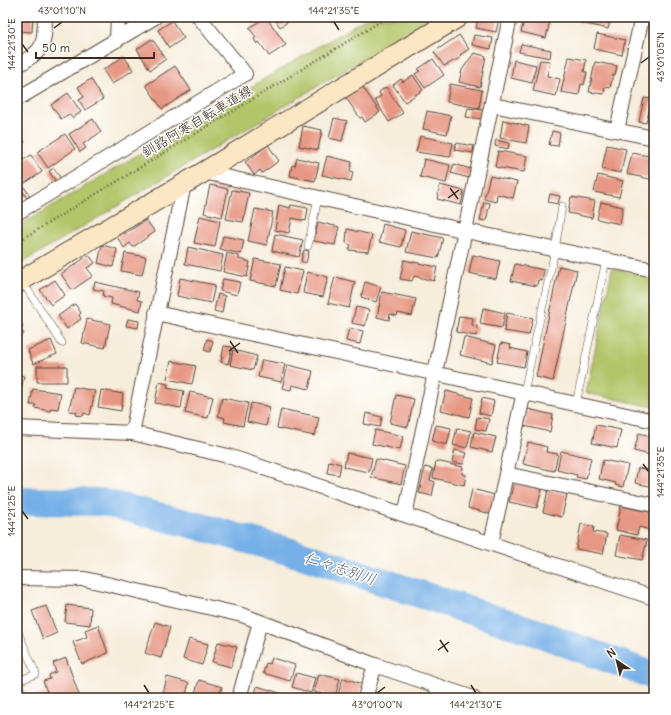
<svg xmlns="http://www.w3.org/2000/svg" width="671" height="715" font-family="Delius,'Klee One',sans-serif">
  <rect width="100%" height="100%" fill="#fff"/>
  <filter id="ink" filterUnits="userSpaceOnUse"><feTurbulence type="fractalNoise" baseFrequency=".025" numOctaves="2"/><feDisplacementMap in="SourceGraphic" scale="8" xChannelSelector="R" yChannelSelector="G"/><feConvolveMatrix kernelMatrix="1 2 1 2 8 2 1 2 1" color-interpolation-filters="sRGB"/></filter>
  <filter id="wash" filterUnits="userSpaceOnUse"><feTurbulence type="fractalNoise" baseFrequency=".012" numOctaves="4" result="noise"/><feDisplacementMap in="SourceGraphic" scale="16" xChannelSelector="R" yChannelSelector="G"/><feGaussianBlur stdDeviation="0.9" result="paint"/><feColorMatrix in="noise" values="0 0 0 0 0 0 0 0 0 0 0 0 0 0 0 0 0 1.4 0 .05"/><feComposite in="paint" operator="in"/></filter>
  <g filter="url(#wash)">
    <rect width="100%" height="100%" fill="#f6edda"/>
    <path fill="#b3c569" stroke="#777844" d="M368,17H434L17,266V227Z
      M612,269L654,277V407L586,393Z"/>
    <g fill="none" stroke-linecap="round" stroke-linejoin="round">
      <path stroke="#75afe6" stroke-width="28" d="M17,501L102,502L202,527L305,556L541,634L654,676"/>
    </g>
    <g id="blocks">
      <path fill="#e79884" d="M17,17H33L32,32L17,31Z
        M266,17L286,45L269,56L259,42L257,44L254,39L256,37L249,28Z
        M273,17H295L280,27Z
        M327,17H336L337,18L331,22Z
        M478,17L499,19L496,32L476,28Z
        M525,17H551L546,38L521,32Z
        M580,17H611L608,29L578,22Z
        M652,17H654V27L650,26Z
        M172,21L184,38L169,48L158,30Z
        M597,34L625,40L622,55L594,49Z
        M459,35L469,49L460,55L462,57L444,66L434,52Z
        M474,35L493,38L491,49L472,45Z
        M17,36L21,37L20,44H17Z
        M152,39L166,59L150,70L137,49Z
        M521,44L551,50L550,58L519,52Z
        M474,53L486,56L480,87L459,82L462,70Z
        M124,56L133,70L112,84L103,70Z
        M569,57L586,60L584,72H587L584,85L581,84L579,95L561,92Z
        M433,59L444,75L425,88L415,74L420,71L418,69Z
        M514,60L536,65L532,83L511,78Z
        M540,60L550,61L547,76L560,79L556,96L533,91Z
        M595,62L617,66L615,75H613L610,88L605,87L604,94L589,92Z
        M175,66L191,90L162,109L146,85Z
        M413,75L423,90L405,102L393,85L401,79L403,82Z
        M91,79L103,99L85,110L79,100L84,97L78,87Z
        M450,84L482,90L479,108L447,102Z
        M362,86L380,112L365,122L362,117L360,118L346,98Z
        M386,87L403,113L389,122L375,100L381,96L379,92Z
        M68,93L81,112L72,118L69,114L61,119L51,105Z
        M644,98L652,99L646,123L639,122Z
        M468,108L483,110L482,119L466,117Z
        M427,111L451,116L447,134L423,129Z
        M334,118L347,121L342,141L329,138Z
        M93,119L101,132L83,144L86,148L80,152L69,134Z
        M503,120L529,126L526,143L500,138Z
        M303,126L322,130L318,150L299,146Z
        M17,130L25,142L17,147Z
        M552,131L560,133L558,146L549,145Z
        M65,134L75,149L48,168L37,152Z
        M420,136L453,143L450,157L416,152Z
        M496,140L509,143L508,149L495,146Z
        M456,143L474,146L473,153L455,150Z
        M268,145L279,161L262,173L260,170L254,175L245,162Z
        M607,145L626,149L621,173L602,169Z
        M498,151L527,156L524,172L495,167Z
        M632,153L649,156L648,161L654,162V180L627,174Z
        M31,155L42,172L22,185L17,177V164Z
        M327,156L352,162L350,171L353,172L351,181L322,175Z
        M297,158L319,163L315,181L290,176L292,165L295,166Z
        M424,159L450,165L446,183L420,177Z
        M454,164L471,169L469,178L451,173Z
        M54,168L61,179L56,182L49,171Z
        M598,175L623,181L619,197L594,192Z
        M490,176L517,182L513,198L497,194L496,202L484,199Z
        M210,185L228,189L222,217L204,213Z
        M440,185L464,191L461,205L437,199Z
        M24,187L30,196L27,198L21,189Z
        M232,190L249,193L243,222L226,219Z
        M550,194L560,196L558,204L548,202Z
        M571,197L595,201L592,218L568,213Z
        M484,202L490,203L486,221L480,220Z
        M601,202L623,207L620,224L597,219Z
        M279,205L290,208L291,205L308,208L306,221L292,218L289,233L275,230Z
        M255,209L273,212L267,245L248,241Z
        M200,216L220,221L215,247L194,243Z
        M146,220L155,232L133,247L130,243L124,248L117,237L123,232L124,234Z
        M318,222L339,227L335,245L314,241Z
        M383,224L405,230L401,247L379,242Z
        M347,229L372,235L368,252L349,250L351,245L346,243Z
        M411,231L443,238L438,258L406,252Z
        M275,234L303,240L299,257L272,251Z
        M223,236L244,240L241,254L220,249Z
        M102,245L117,249L113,267L98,263Z
        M188,247L223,255L220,271L185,264Z
        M304,250L309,251L306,263L301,261Z
        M125,253L146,257L142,275L121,271Z
        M227,253L239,256V259L250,262L247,277L223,272Z
        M89,255L95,263L87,268L93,276L72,290L61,274Z
        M473,255L500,261L496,279L469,273Z
        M255,259L281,264L276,286L250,281Z
        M404,260L437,267L434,281L414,276L412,281L400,279Z
        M515,264L544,270L542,281L538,280L537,286L511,281Z
        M559,266L577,270L553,381L536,377Z
        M285,267L303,271L297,294L280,290Z
        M307,272L328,277L323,297L303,293Z
        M335,277L355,282L349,308L328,303Z
        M180,278L215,285L211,303L177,296Z
        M223,279L240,282L237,295L220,291Z
        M55,280L65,295L51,305L40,290Z
        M95,282L139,292L137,300L142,301L140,311L111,304L112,298L103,296L104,291L93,289Z
        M365,282L381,287L376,302L361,297Z
        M382,292L416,299L412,316L398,313L397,316L390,314L389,320L377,317Z
        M218,294L225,296L222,313L214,311Z
        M75,304L81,313L79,315L81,319L67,329L58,316Z
        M356,307L369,310L365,326L352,323Z
        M483,308L505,313L502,328L480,324Z
        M507,313L533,318L529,335L504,331Z
        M459,316L473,318L472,325L477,326L476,336L456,332Z
        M17,317L23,326L20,328L24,334L20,337L17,332Z
        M87,319L110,324L105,348L82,343Z
        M128,319L139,321L138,328L126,326Z
        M349,328L363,331L360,344L346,341Z
        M464,337L496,345L492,363L460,355Z
        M207,339L213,341L210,352L204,350Z
        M51,340L57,354L33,364L28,350Z
        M501,343L511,345L510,348L527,352L524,367L497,362Z
        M224,346L232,347L228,364L221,362Z
        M233,350L257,356L253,370L230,365Z
        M262,360L285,364L281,382L258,377Z
        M171,361L196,366L192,384L167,379Z
        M288,365L313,371L309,389L292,385L291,390L282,388Z
        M37,366H67V382H37Z
        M17,375L24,376L19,399L17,398Z
        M159,382L168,384L167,388L184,391L181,408L155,403Z
        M74,387L95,391L90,415L84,413L83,416L76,415L77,412L69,411Z
        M33,389L61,393L58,409L51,408L50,411L35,408L36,405H30Z
        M101,390L123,394L121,411L98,407Z
        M446,391L473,398L469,417L441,410Z
        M190,392L213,397L208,418L185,413Z
        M396,395L414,399L408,427L390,423Z
        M222,398L248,403L243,426L224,422L225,418L218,416Z
        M482,398L494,401L491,416L479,413Z
        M251,403L270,407L266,426L247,422Z
        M281,409L319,417L315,436L277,428Z
        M528,409L553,415L550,432L524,426Z
        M366,413L382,417L380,427L364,424Z
        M477,417L489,419L486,431L475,429Z
        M436,425L451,428L447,445L432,441Z
        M596,425L621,430L617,448L592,443Z
        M457,428L471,431L467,448L453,445Z
        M375,430L403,436L400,450L372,444Z
        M474,432L496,437L492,452L471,447Z
        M639,433L654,437V456L634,451Z
        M528,442L547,447L546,452L558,454L554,471L523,464Z
        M455,450L467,453L463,464L452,462Z
        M561,451L591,458L586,479L576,477L577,475L557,470Z
        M347,453L372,458L369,472L344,467Z
        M376,459L405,466L401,484L371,477Z
        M603,460L628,465L623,487L615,485L616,483L599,479Z
        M329,461L341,464L339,475L327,473Z
        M436,461L463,467L462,474L466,475L464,485L433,478Z
        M425,467L433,469L430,480L435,482L432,496L419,493Z
        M638,468L654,471V487L635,483Z
        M514,482L542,489L537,508L509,502Z
        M472,489L495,495L491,514L468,508Z
        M548,490L567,494L562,517L543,512Z
        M621,506L654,513V531L639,527L637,535L616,530Z
        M581,524L594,527L593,532L607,534L603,554L576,549Z
        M620,535L647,540L642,560L616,555Z
        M67,605L91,608L90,625L65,622Z
        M46,606L57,633L43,639L32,611Z
        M155,622L170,627L161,658L145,653Z
        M98,625L108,653L82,664L73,642L87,637L85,630Z
        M189,639L208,644L202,665L183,659Z
        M218,642L237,647L231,667L212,662Z
        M66,658L80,698H30L47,692L43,681L50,679L49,675L56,672L53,663Z
        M272,658L295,665L290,681L263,673L266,663L270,664Z
        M296,673L315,678L311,693L292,687Z
        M319,674L340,679L335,697L314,692Z
        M167,677L189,683L185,698H162Z
        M343,678L363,684L359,698H337Z
        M199,680L222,687L219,698L194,697Z
        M257,686L286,695L285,698H254Z
        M374,692L393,698H373Z
        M301,693L316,698H299Z"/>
    </g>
  </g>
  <g filter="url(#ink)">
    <use href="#blocks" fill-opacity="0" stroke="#57473a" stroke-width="1"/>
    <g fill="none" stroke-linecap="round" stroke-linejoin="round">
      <defs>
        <path id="lane" d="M308,246L318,198
          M22,281L62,343
          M524,392L555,250L562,206
          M576,404L606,260
          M17,630L36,674L18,681L24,698
          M433,698L436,686"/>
        <path id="street" d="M117,40L118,17
          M17,66C44,49 44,49 45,17
          M17,99L155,17
          M493,105L654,138
          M617,130L642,17
          M204,172L466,231L654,270
          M17,213L245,74L199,17
          M156,313L654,421
          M17,428L132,433L228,456L654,598
          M132,433L184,184
          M506,474L654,505
          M405,515L510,17
          M491,543L524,392
          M17,578L85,579L242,615L375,665L473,698
          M239,698L260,622
          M365,698L375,665"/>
        <path id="secondary" d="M17,283L204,172L458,17"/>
      </defs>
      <use href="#lane" stroke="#57473a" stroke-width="8"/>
      <use href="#street" stroke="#57473a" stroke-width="16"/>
      <use href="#secondary" stroke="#57473a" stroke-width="22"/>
      <path stroke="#57473a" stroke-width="2.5" stroke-dasharray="1 3" stroke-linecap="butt" d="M17,242L388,17"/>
      <use href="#lane" stroke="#fff" stroke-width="7"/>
      <use href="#street" stroke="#fff" stroke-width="14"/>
      <use href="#secondary" stroke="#fbe7c3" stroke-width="20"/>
    </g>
  </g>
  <path fill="none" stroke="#3b2a1e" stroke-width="1.5" d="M334,22L339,30M54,28L62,22M22,44L28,52M641,63L649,57M450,188L458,199M448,198L459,190M230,341L238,353M229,351L240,343M643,464L649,472M22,511L28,519M440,640L448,652M438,650L449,642M144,685L149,693M471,685L476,693M377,693L385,687"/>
  <g text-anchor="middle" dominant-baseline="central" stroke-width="3" stroke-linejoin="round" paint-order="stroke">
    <g font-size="14" fill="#3b2a1e" stroke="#fff">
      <text transform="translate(197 121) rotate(-31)">釧路阿寒自転車道線</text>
    </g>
    <g font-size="15" font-style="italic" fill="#525f6e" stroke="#fff">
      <text transform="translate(340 568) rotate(18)">仁々志別川</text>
    </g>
  </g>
  <rect width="671" height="715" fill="none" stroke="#fff" stroke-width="44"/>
  <g transform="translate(617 661) rotate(325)" stroke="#ffffff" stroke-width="3" paint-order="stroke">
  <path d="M0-3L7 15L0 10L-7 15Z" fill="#3b2a1e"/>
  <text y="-6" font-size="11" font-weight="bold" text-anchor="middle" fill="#3b2a1e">N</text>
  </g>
  <path d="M36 52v6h118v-6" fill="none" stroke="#3b2a1e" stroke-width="2"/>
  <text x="42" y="52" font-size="12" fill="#3b2a1e" stroke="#ffffff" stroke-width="3" paint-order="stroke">50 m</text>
  <rect x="22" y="22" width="627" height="671" fill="none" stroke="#3b2a1e" stroke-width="1.5"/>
  <g font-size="10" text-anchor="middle" fill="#3b2a1e">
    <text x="62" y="14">43°01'10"N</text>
    <text x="334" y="14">144°21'35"E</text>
    <text transform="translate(11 44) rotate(-90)" y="4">144°21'30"E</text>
    <text transform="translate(660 57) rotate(-90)" y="4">43°01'05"N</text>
    <text transform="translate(660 472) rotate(-90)" y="4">144°21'35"E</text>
    <text transform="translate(11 511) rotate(-90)" y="4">144°21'25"E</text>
    <text x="149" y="708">144°21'25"E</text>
    <text x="377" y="708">43°01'00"N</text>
    <text x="476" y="708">144°21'30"E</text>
  </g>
</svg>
